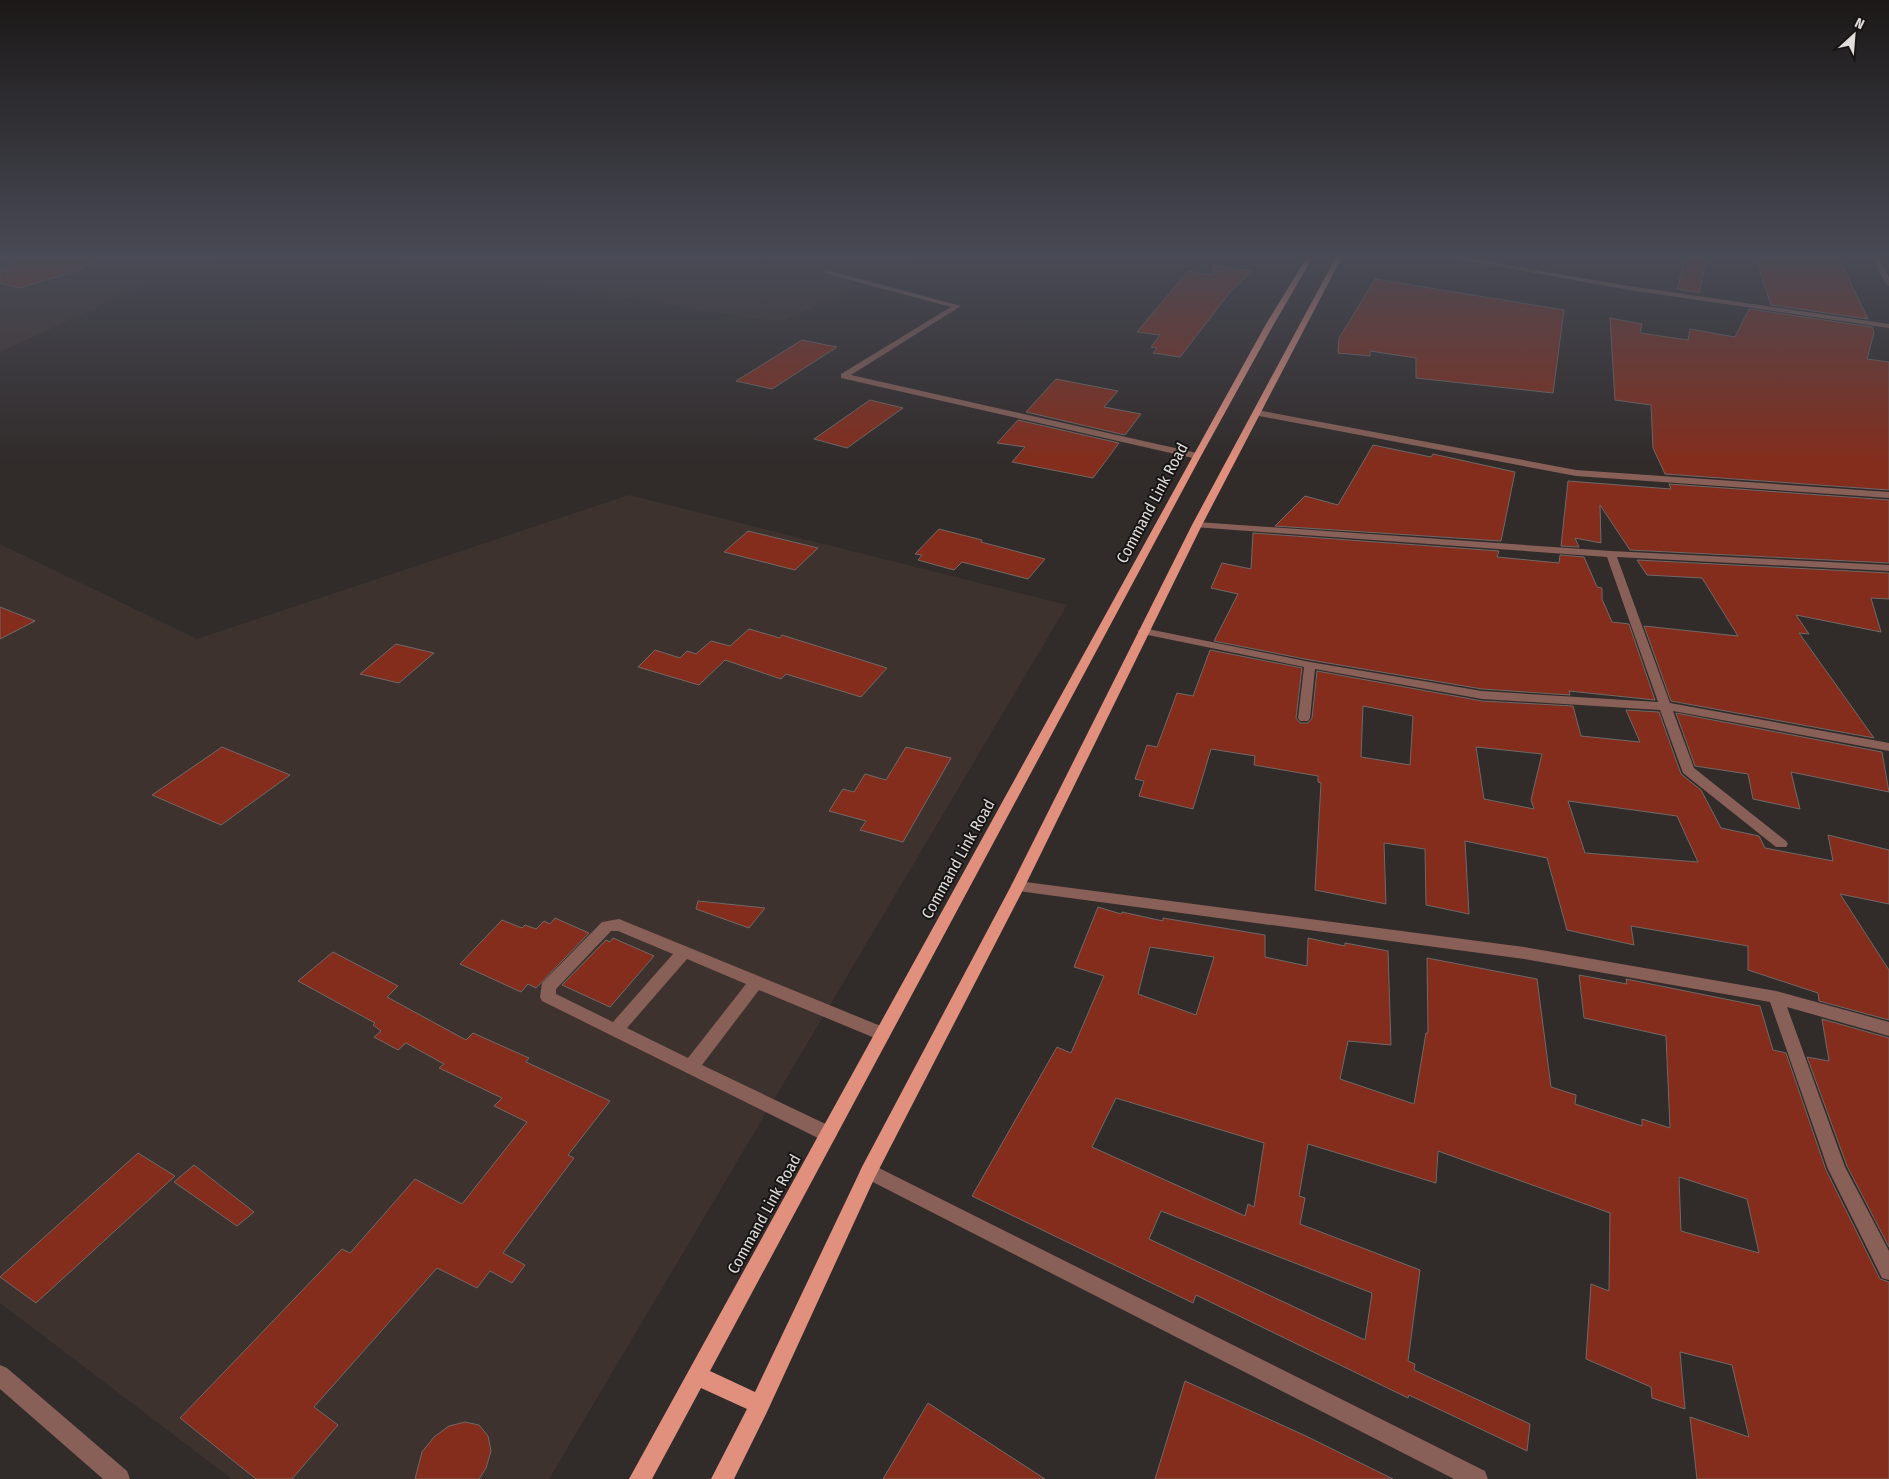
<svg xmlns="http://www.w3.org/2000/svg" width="1889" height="1479" font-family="'Fira Sans Condensed',sans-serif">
  <rect width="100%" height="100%" fill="#312b2a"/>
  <path fill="#3e322f" d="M0,257H241L168,275L0,352Z
    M360,257H929L779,322Z
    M629,495L1067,605L549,1479H232L0,1303V544L197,639Z"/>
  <path fill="#842d1c" stroke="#706967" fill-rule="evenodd" d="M16,257H94L95,262L80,266L85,268L20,288L0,283V269L15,265Z
    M1686,257H1707L1699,293L1677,289Z
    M1755,257H1838L1868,319L1771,305Z
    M1213,265L1252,271L1231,291L1180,357L1153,353L1157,348L1151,347L1160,335L1137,332L1188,271L1212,275Z
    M1375,279L1564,310L1553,393L1416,378V358L1370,351V356L1338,353L1339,338Z
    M1749,309L1872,327L1874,333L1867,359L1889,362V490L1665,474L1653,448L1651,405L1615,400L1610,318L1642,324L1640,333L1688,340L1690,329L1735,337Z
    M802,340L837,347L772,389L736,381Z
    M1056,379L1118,391L1104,407L1141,414L1125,435L1026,412Z
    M870,400L903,408L847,448L814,439Z
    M1018,420L1119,443L1093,478L1012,462L1025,447L997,443Z
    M1373,445L1431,457L1433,454L1515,472L1501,541L1275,526L1305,496L1338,505Z
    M1568,481L1671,489L1669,484L1889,500V563L1630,550L1600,505L1601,543L1575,538L1579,547L1561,546Z
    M939,529L982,540L981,542L1045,559L1028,579L962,562L954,570L918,560L922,555L915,554Z
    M748,531L818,548L795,570L724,552Z
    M1253,533L1499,551L1497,557L1559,563L1560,555L1584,557L1597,587L1602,588V599L1612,622L1629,624L1655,700L1569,691L1570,695L1482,689L1310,660L1214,641L1238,594L1211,588L1222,563L1251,569Z
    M1637,560L1889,573V599L1871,598L1881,632L1796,615L1809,634L1799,633L1874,738L1671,701L1644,626L1738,636L1702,578L1647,575Z
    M0,607L35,621L0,639Z
    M749,629L780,638L782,635L887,668L861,697L786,674L781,679L725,660L699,685L638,667L655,650L680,658L687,651L696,654L711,641L730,646Z
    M396,644L434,653L399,683L360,674Z
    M1210,650L1302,668L1296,718L1300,723H1308L1312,718L1317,671L1482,701L1573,706L1581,736L1640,742L1626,710L1659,712L1681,774L1701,790L1721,828L1759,836L1765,848L1833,861L1828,835L1889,850V904L1840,894L1889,970V1020L1819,1001L1818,993L1748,970V946L1631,926L1634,945L1567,930L1547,858L1465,841L1469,914L1426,905L1425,849L1384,843L1386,904L1315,890L1321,783L1318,782V776L1254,765L1255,756L1211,749L1193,809L1139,796L1144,781L1135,779L1147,745L1157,747L1177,693L1193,696ZM1363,706L1413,716L1410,765L1361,757ZM1476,747L1542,754L1531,800L1534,809L1484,799ZM1568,801L1677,816L1698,862L1585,853Z
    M1676,713L1882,752L1889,792L1791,772L1800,809L1753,799L1748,774L1695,766Z
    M222,747L290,775L221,825L152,795Z
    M906,747L951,758L903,842L860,830L866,821L829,811L843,789L854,792L865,774L886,780Z
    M698,901L765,908L749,928L696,909Z
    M1098,907L1121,914L1122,912L1163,921V918L1265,935V957L1307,966L1308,938L1345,946V943L1388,951L1391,1045L1348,1041L1340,1079L1414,1104L1426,1033H1428L1427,958L1537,979L1551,1087L1576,1095L1575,1104L1642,1126V1119L1670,1128L1666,1036L1584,1018L1579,975L1627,984L1626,979L1760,1006L1773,1050L1786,1053L1826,1170L1880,1279L1889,1282V1479H1697L1690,1417L1749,1437L1732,1365L1680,1352L1685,1409L1652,1398L1651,1387L1586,1359L1591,1284L1609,1291L1610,1213L1438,1151L1436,1183L1308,1144L1299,1196L1305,1198L1300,1224L1420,1270L1408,1361L1415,1364L1414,1370L1530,1424L1527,1451L1409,1395L1408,1398L1196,1295L1193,1303L972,1196L1057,1047L1071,1053L1104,976L1074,967ZM1150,947L1214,957L1196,1015L1138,994ZM1116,1098L1264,1143L1254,1207L1248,1204L1245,1216L1092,1147ZM1679,1177L1747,1199L1759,1253L1681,1231ZM1161,1211L1372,1293L1365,1340L1149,1239Z
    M555,918L589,933L536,988L528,984L521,992L460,964L502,920L522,928L525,925L536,929L544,921L550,924Z
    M613,938L654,956L610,1007L562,985L606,940L610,942Z
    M333,952L398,986L387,997L466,1040L473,1033L529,1058L526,1062L610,1101L568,1155L574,1158L503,1253L525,1265L512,1283L490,1271L477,1288L437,1268L314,1407L338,1425L292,1479H256L180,1418L342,1249L350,1253L415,1179L462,1204L527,1122L494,1106L502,1098L439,1068L444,1064L406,1043L398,1050L374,1037L381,1031L373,1025L375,1023L298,981Z
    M1822,1019L1889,1038V1247L1847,1166L1807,1057L1829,1061Z
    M138,1153L175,1176L36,1303L0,1277Z
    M194,1165L254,1212L237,1226L174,1182Z
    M1185,1381L1306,1436L1393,1479H1155Z
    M928,1403L1045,1479H883Z
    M465,1422L479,1425L488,1436L491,1451L486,1468L479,1479H415L422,1452L434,1437L449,1426Z"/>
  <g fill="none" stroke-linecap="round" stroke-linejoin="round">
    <path fill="#886057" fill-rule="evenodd" d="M619,919L888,1029L890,1034L888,1039L882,1041L759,990L702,1065L834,1128L837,1134L834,1140L828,1142L822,1140L542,1001L540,997L542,983L602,922ZM611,931H618L673,954L613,1022L556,994V989ZM687,959L746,984L688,1058L627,1028Z"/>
    <path fill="#886057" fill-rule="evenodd" d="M1445,257H1461L1629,286L1889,324V328L1629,290Z
      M1872,257H1878L1889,277V286L1886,284Z
      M826,270L961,306L851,375L1197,453L1201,456L1197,459L841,378V374L951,307L824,273V271Z
      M1257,410L1576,470L1889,492V498L1576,476L1254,415L1253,413Z
      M1197,522L1611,551L1889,565V571L1617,557L1670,703L1889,743V751L1673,711L1694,768L1786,841L1788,844L1786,847H1776L1683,773L1660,710L1482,699L1315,669L1310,718L1308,721H1300L1298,718L1304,667L1143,634L1137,631L1143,628L1310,662L1482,691L1658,702L1607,557L1194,527L1192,525Z
      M1018,881L1524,947L1776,991L1889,1022V1036L1787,1007L1845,1167L1889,1251V1280L1882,1278L1828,1169L1770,1002L1524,959L1018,891L1013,890L1011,886L1013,882Z
      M869,1163L1485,1471L1488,1479H1454L863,1177L860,1171L863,1165Z
      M0,1365L7,1368L127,1471L130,1479H103L0,1389Z"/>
    <path fill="#e2907e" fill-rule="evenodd" d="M1307,257H1313L1274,324L1201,456L710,1371L755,1392L863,1165L1011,886L1192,525L1336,257H1342L1202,525L1025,886L875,1177L767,1412L734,1479H711L747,1409L701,1388L652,1479H629L1193,456L1266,324Z"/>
  </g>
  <linearGradient id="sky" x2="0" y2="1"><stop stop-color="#1b1817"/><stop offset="0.55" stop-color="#484a55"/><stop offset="1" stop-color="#484a55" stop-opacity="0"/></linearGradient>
  <rect width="1889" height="464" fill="url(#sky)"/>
  <g text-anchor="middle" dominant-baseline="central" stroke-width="4" stroke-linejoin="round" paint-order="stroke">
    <g font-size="16" fill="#e0dcdb" stroke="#171514">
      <text transform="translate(1152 503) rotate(-62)">Command Link Road</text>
      <text transform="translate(958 859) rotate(-61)">Command Link Road</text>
      <text transform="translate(764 1214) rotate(-61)">Command Link Road</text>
    </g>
  </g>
  <g transform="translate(1854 35) rotate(26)" stroke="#171514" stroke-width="4" paint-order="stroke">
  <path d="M0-4L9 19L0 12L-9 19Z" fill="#e0dcdb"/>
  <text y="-8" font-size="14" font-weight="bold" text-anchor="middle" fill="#e0dcdb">N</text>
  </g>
</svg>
